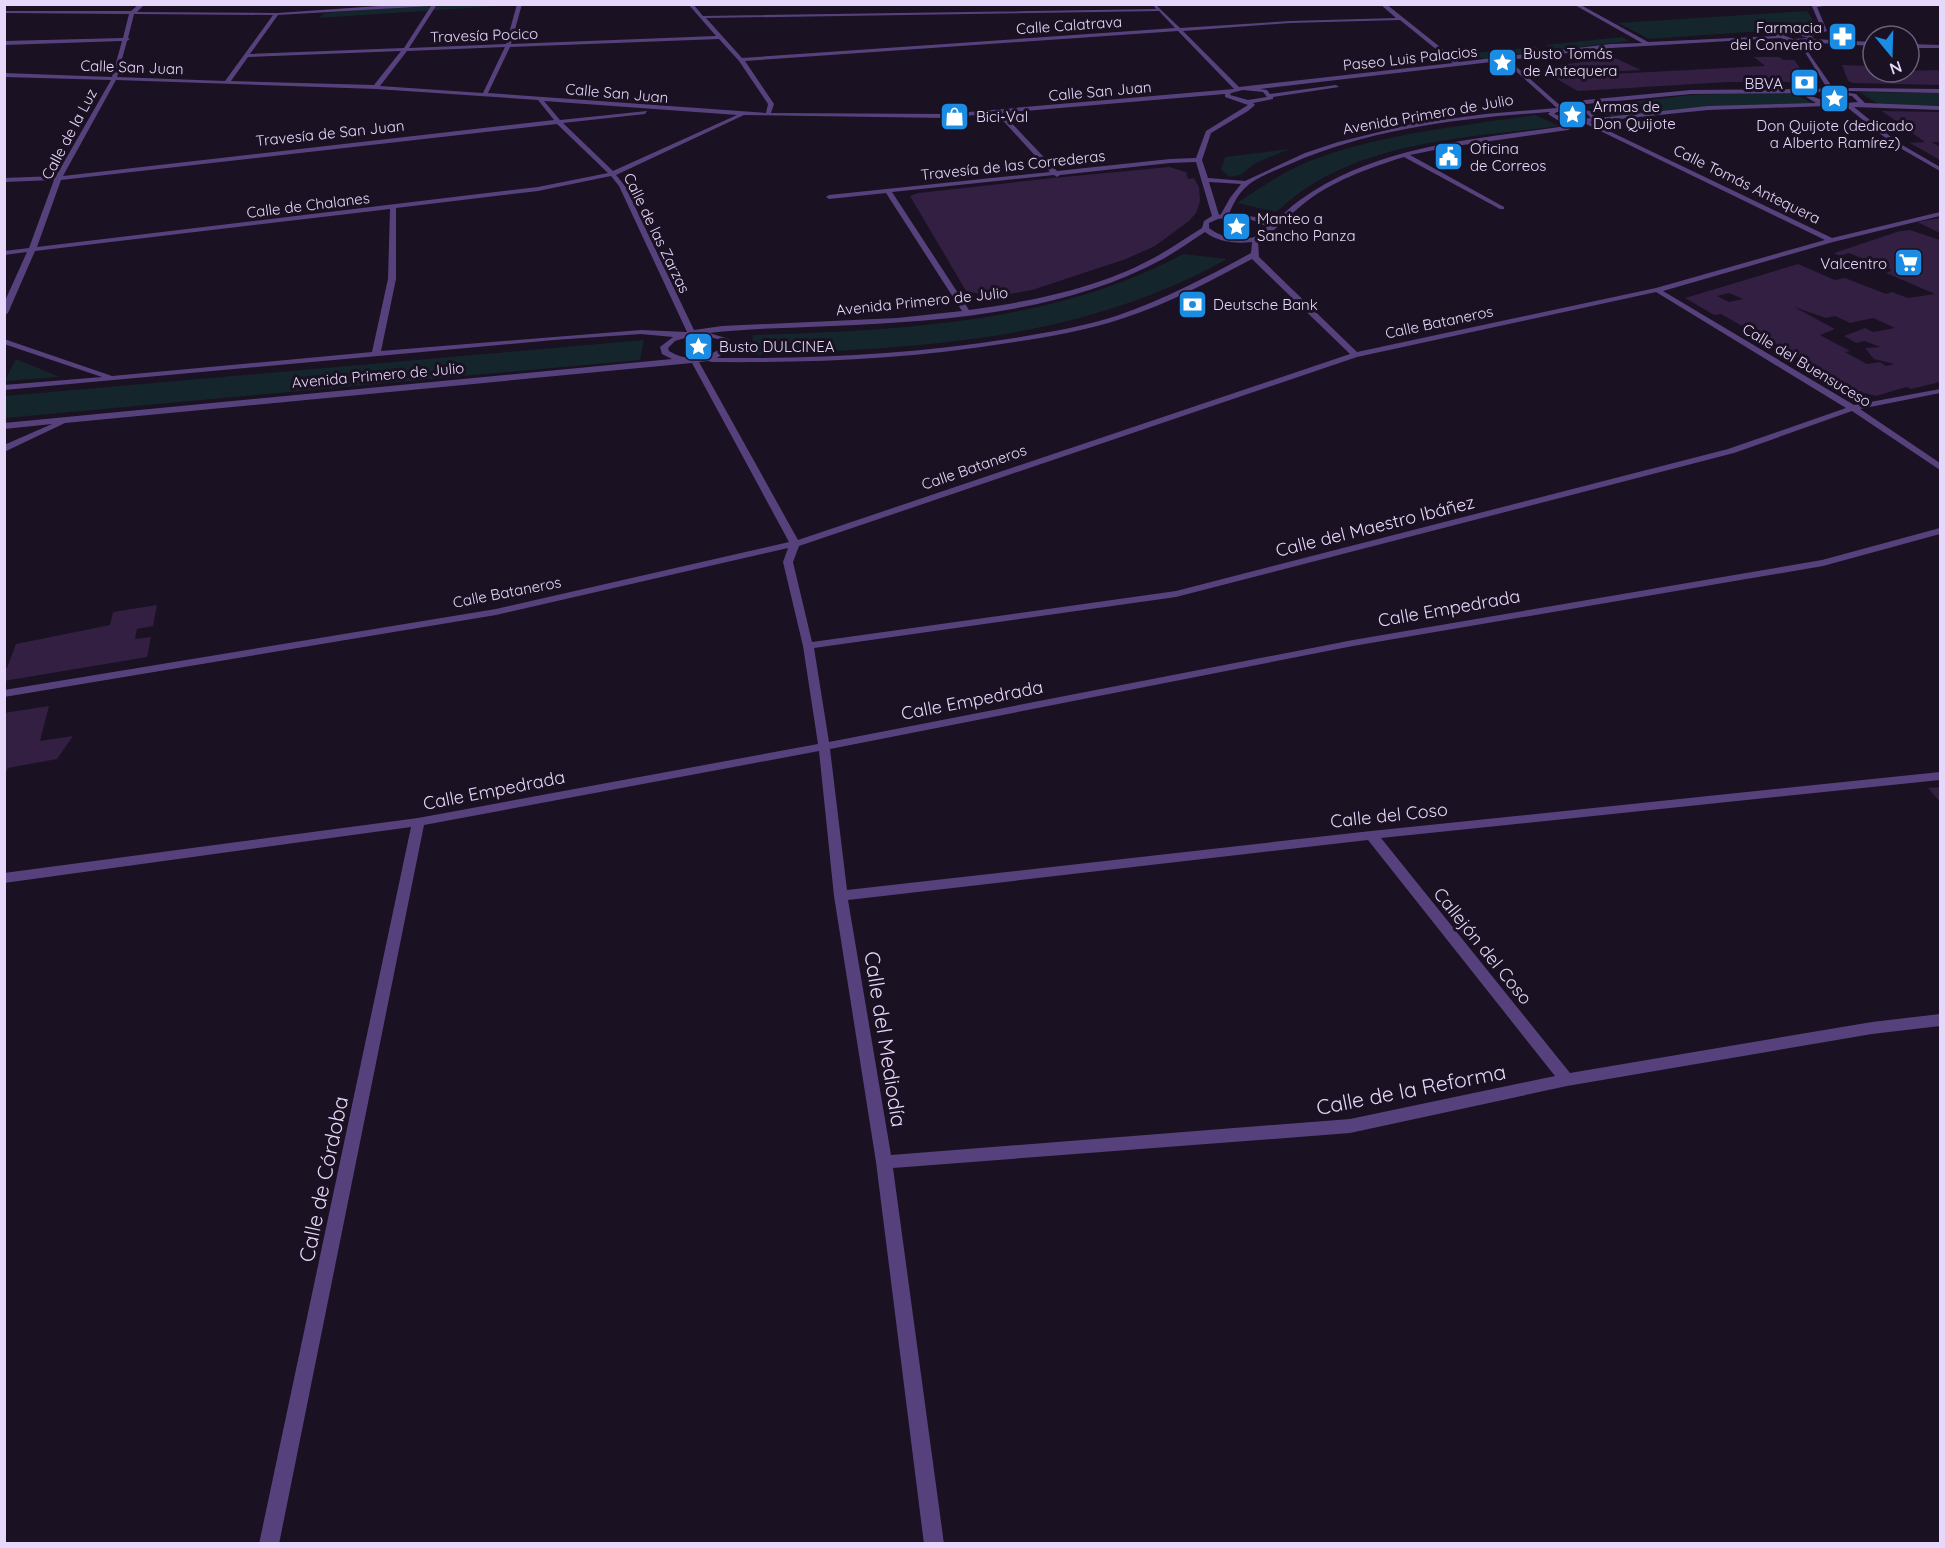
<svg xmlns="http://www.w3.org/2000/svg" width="1945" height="1548" font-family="Quicksand,sans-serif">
  <rect width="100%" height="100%" fill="#1a1123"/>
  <path fill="#15252c" d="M424,5H515L319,18L325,13Z
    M1807,11L1818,27L1649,39L1618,23Z
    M1622,37L1629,41L1555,50L1545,45Z
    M1536,47L1546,51L1485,59L1461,54Z
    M1800,92V97L1815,104L1759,105L1616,118L1587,107L1691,95Z
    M1859,92L1940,93V105H1880Z
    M1535,115L1559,126C1478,137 1384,140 1313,184C1300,191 1288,202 1276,212L1237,203C1263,186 1289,168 1318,158C1388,133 1462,126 1535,115Z
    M1289,149L1256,163L1240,175L1230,177L1221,170L1225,157Z
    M1183,254L1227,259C1076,343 920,347 751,355L753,335C896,330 1054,324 1183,254Z
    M644,340L640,360L5,418V396Z
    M16,359L60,377L5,381Z"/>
  <path fill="#321f42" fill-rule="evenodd" d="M1754,57H1779L1784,60H1794L1811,82H1728L1578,91L1553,77L1765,66Z
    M1615,58L1641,70L1555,75L1551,66Z
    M1842,65L1873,66V72L1937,70L1940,72V85L1853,83L1848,81Z
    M1882,111L1940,112V142H1932L1940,147V160L1910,143L1925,142Z
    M1169,167L1186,172L1188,179L1194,178L1199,187L1200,201L1196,213L1189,221L1155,246L1126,259L1032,290L994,297L966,291L910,196L918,193L1053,178Z
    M1940,218V233L1917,222Z
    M1910,230L1940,240V382L1911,389L1906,387L1876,396L1856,391L1721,314L1714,315L1685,298L1798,264L1835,280L1845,278L1886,294L1892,292L1908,298L1935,294L1886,273L1892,270L1849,253L1840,256L1834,253L1900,231ZM1729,293L1743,299L1729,302L1717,296ZM1794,307L1826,318L1835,316L1850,323L1873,318L1895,328L1873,332L1865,328L1844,336L1856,343L1864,341L1881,347L1865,348L1874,359L1894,364L1886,366L1880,362L1867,364L1845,352L1850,351L1820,335L1835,329Z
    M157,605L153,626L137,629L135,639L151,637L147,657L4,681V668H7L16,644L110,625L113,612Z
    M49,706L40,741L73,736L57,759L8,768L4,777V713Z
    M1940,787V802L1928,788Z"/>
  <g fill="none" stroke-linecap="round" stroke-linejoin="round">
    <path fill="#57417c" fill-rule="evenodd" d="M139,4H145L137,12L277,13L408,4H441L436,6L409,48L506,44L517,4H522L511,44L716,36L688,4H693L703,16L1156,9L1154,6L1156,5L1180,28L1290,21L1396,18L1380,4H1386L1459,62L1611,44L1642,43L1573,4H1579L1648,42L1776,36V34C1792,30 1806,34 1822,30L1811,4H1839L1817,7L1827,31L1812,36L1814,39L1873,42V46L1801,42L1833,88L1831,90L1856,94L1865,103L1940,106V110L1854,107L1897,142L1940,167V171L1893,144L1848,108L1826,106L1708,110L1590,122L1832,238L1940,212V216L1833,242L1663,291L1854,405L1940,389V393L1860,409L1940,463V470L1852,411L1734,453L1176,597L814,648L829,742L1353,640L1822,560L1940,528V534L1823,566L1353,646L830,749L847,890L1371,831L1940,772V780L1381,838L1570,1073L1872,1022L1940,1014V1026L1872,1034L1567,1086L1350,1133L893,1168L944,1544H924L876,1162L834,896L819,751L424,825L279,1544H259L411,827L4,883V873L418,818L818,744L803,646L783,562L788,548L496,615L4,697V690L496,609L789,542L692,363L65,423L4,452V445L52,424L4,429V423L672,359L662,354L660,347L673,337L641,334L554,340L4,390V385L102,377L4,344V339L112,376L372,352L388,279L390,209L35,251L8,313L4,315V303L27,252L4,255V251L29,248L54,180L4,182V178L56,176L111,80L4,77V73L112,77L122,41L4,45V41L123,38L129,14L4,13V11H131ZM431,6L404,48L250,54L278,15ZM1159,11L1175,28L742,58L706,18ZM134,14L273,15L225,81L117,77L127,41L130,39L128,38ZM1400,20L1453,63L1239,87L1183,31L1290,23ZM1178,31L1234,89L945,114L771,113L774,104L745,61ZM1793,33L1808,38L1793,39L1783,35ZM1781,38L1790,42H1796L1803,49L1827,88L1816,89L1691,90L1585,100L1567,108H1563L1512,63L1510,66L1557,108L1485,114L1412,124L1338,142L1305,153L1245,181L1208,178L1202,160L1211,133L1248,111L1255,105L1253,103L1273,99V97L1339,87L1336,85L1270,94L1267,90L1260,89L1611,48ZM719,39L739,61L768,104L766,113L488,93L510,47ZM505,47L483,93L380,86L407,51ZM401,51L374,85L231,81L248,57ZM116,80L376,89L538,100L554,120L63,176ZM1243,90L1263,92L1267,97L1248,100L1230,95L1231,93ZM1819,92L1852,96L1858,102L1834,104L1811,96ZM1808,93L1806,97L1816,103L1708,106L1598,118L1590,111L1575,109L1586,104L1691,94ZM1225,94V97L1248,105L1206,131L1196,158L1170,159L1057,171L1002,113ZM544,101L737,115L613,171L563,123L645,114L647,111L560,120ZM1565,111L1586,113L1591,118L1573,120L1554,114L1557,112ZM1550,112L1548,114L1559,121L1572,124L1566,126C1476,139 1376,145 1300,200C1290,207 1281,216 1272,224L1256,217L1229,214C1233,204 1238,194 1246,187C1258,176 1275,171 1290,164C1372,128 1462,118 1550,112ZM996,113L1050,172L829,195L826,197L829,199L886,193L962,311L897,318L722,326L694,330L625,186L616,175L744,115L945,118ZM1584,123L1825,240L1656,288L1357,352L1259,257L1258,241L1273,233L1274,230C1283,222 1292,213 1302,205C1331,181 1369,168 1404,157L1500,209H1504V207L1410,155L1449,147L1568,130ZM557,124L608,173L538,187L37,247L61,180ZM1196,162L1212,216L1204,221L1202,228C1187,237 1173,247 1159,255C1101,288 1033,301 969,310L892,192L1054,175L1057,177L1060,175L1170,163ZM611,176L619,186L687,332L641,330L381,351L396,279V208L538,191ZM1209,182L1241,184L1230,198L1221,214L1219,215ZM1234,217L1252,220L1266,226L1267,231C1249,243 1226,241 1209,228V223L1218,219ZM1205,232C1218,242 1235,244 1252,242L1251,253C1209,276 1165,299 1119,315C1083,327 1045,333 1008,339C912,354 815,359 717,358L731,348L729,339L709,333C750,328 791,328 832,326C942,321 1063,313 1163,259C1177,251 1191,241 1205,232ZM1252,259L1350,354L798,540L699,362L708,361L712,362C811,363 910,359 1008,343C1047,337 1086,331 1124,318C1168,304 1210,281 1252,259ZM1656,292L1846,408L1728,449L1176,591L812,642L793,562L799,546L1357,357ZM698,334L721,340L723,347C706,359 686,362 669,351L668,348L675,341ZM1368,840L1555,1076L1350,1119L891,1155L848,900Z
      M1909,44L1940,45V48H1909Z
      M1849,88L1940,89V93L1847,91Z"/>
  </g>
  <defs>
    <symbol id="pharmacy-square" viewBox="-11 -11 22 22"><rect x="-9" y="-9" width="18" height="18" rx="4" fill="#1b8ce3" stroke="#1a1123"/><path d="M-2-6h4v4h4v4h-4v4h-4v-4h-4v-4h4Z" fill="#fff"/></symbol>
    <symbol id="sight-square" viewBox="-11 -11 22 22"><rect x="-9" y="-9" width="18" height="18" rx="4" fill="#1b8ce3" stroke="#1a1123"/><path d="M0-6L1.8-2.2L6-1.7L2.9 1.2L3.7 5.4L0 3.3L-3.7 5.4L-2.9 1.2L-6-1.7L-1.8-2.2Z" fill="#fff"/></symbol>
    <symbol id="bank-square" viewBox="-11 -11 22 22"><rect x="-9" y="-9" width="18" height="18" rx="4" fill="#1b8ce3" stroke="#1a1123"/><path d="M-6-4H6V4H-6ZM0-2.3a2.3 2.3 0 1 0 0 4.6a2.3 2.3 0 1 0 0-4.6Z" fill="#fff"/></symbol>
    <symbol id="shop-square" viewBox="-11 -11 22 22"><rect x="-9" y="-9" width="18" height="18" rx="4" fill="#1b8ce3" stroke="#1a1123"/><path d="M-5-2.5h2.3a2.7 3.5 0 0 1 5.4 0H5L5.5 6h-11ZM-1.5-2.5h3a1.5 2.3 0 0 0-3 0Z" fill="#fff"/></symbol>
    <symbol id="civic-square" viewBox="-11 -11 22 22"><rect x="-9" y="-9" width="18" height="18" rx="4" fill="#1b8ce3" stroke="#1a1123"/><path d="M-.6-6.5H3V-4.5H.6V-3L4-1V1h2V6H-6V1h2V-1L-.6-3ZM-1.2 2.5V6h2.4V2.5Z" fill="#fff"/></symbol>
    <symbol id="supermarket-square" viewBox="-11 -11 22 22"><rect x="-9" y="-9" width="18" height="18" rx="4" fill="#1b8ce3" stroke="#1a1123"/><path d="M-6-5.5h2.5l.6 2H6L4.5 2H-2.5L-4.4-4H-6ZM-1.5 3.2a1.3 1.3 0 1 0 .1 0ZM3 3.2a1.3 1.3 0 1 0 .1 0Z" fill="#fff"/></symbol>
  </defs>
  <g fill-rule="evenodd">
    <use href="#pharmacy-square" x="1826" y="20" width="33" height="33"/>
    <use href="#sight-square" x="1486" y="46" width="33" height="33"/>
    <use href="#bank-square" x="1788" y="66" width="33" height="33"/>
    <use href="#sight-square" x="1818" y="82" width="33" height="33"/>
    <use href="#sight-square" x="1556" y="98" width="33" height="33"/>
    <use href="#shop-square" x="938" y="100" width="33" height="33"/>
    <use href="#civic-square" x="1432" y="140" width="33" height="33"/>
    <use href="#sight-square" x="1220" y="210" width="33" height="33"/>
    <use href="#supermarket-square" x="1892" y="246" width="33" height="33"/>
    <use href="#bank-square" x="1176" y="288" width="33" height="33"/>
    <use href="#sight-square" x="682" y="330" width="33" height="33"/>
  </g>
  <g text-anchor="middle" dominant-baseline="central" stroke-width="6" stroke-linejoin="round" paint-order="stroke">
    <g font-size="15" fill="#e7d7fa" stroke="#1a1123">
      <text transform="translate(1069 25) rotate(-4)">Calle Calatrava</text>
      <text transform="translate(484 35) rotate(-2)">Travesía Pocico</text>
      <text transform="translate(1410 58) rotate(-6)">Paseo Luis Palacios</text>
      <text transform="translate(132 67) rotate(2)">Calle San Juan</text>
      <text transform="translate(1100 91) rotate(-5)">Calle San Juan</text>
      <text transform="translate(617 93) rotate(5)">Calle San Juan</text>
      <text transform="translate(1428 114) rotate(-10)">Avenida Primero de Julio</text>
      <text transform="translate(330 133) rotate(-6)">Travesía de San Juan</text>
      <text transform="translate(69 134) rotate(-62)">Calle de la Luz</text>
      <text transform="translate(1013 165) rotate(-6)">Travesía de las Correderas</text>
      <text transform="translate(1747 184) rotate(26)">Calle Tomás Antequera</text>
      <text transform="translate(308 205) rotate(-7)">Calle de Chalanes</text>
      <text transform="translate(657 233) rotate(64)">Calle de las Zarzas</text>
      <text transform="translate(922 301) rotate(-6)">Avenida Primero de Julio</text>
      <text transform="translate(1439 322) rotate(-12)">Calle Bataneros</text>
      <text transform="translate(1807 365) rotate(31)">Calle del Buensuceso</text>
      <text transform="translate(378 375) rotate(-5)">Avenida Primero de Julio</text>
      <text transform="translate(974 467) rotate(-19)">Calle Bataneros</text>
      <text transform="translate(507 592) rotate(-11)">Calle Bataneros</text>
    </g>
    <g font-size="15" fill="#e7d7fa" stroke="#1a1123" text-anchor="start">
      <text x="1822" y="27" text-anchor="end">Farmacia<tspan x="1822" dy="17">del Convento</tspan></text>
      <text x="1523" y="53">Busto Tomás<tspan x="1523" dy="17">de Antequera</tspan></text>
      <text x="1783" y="83" text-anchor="end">BBVA</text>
      <text x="1593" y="106">Armas de<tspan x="1593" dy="17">Don Quijote</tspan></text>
      <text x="976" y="116">Bici-Val</text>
      <text x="1835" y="125" text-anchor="middle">Don Quijote (dedicado<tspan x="1835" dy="17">a Alberto Ramírez)</tspan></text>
      <text x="1470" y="148">Oficina<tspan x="1470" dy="17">de Correos</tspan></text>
      <text x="1257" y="218">Manteo a<tspan x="1257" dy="17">Sancho Panza</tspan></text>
      <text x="1887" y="263" text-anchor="end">Valcentro</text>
      <text x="1213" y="304">Deutsche Bank</text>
      <text x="719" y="346">Busto DULCINEA</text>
    </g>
    <g font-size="18" fill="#e7d7fa" stroke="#1a1123">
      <text transform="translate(1375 526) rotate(-14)">Calle del Maestro Ibáñez</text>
      <text transform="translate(1449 608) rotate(-10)">Calle Empedrada</text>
      <text transform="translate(972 700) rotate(-11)">Calle Empedrada</text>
      <text transform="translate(494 790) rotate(-11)">Calle Empedrada</text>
      <text transform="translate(1389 815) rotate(-6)">Calle del Coso</text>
      <text transform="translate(1483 946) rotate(51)">Callejón del Coso</text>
    </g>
    <g font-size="21" fill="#e7d7fa" stroke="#1a1123">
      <text transform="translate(886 1039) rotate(81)">Calle del Mediodía</text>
      <text transform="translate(1411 1089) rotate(-11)">Calle de la Reforma</text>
      <text transform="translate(323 1179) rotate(-78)">Calle de Córdoba</text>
    </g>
  </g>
  <rect width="1945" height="1548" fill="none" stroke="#e7d7fa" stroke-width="12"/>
  <g transform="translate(1891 54) rotate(161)"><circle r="28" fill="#1a1123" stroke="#6c6079" stroke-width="1.5"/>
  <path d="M0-4.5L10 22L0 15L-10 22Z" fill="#1b8ce3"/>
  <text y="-9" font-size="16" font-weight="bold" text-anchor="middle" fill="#e7d7fa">N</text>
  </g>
</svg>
